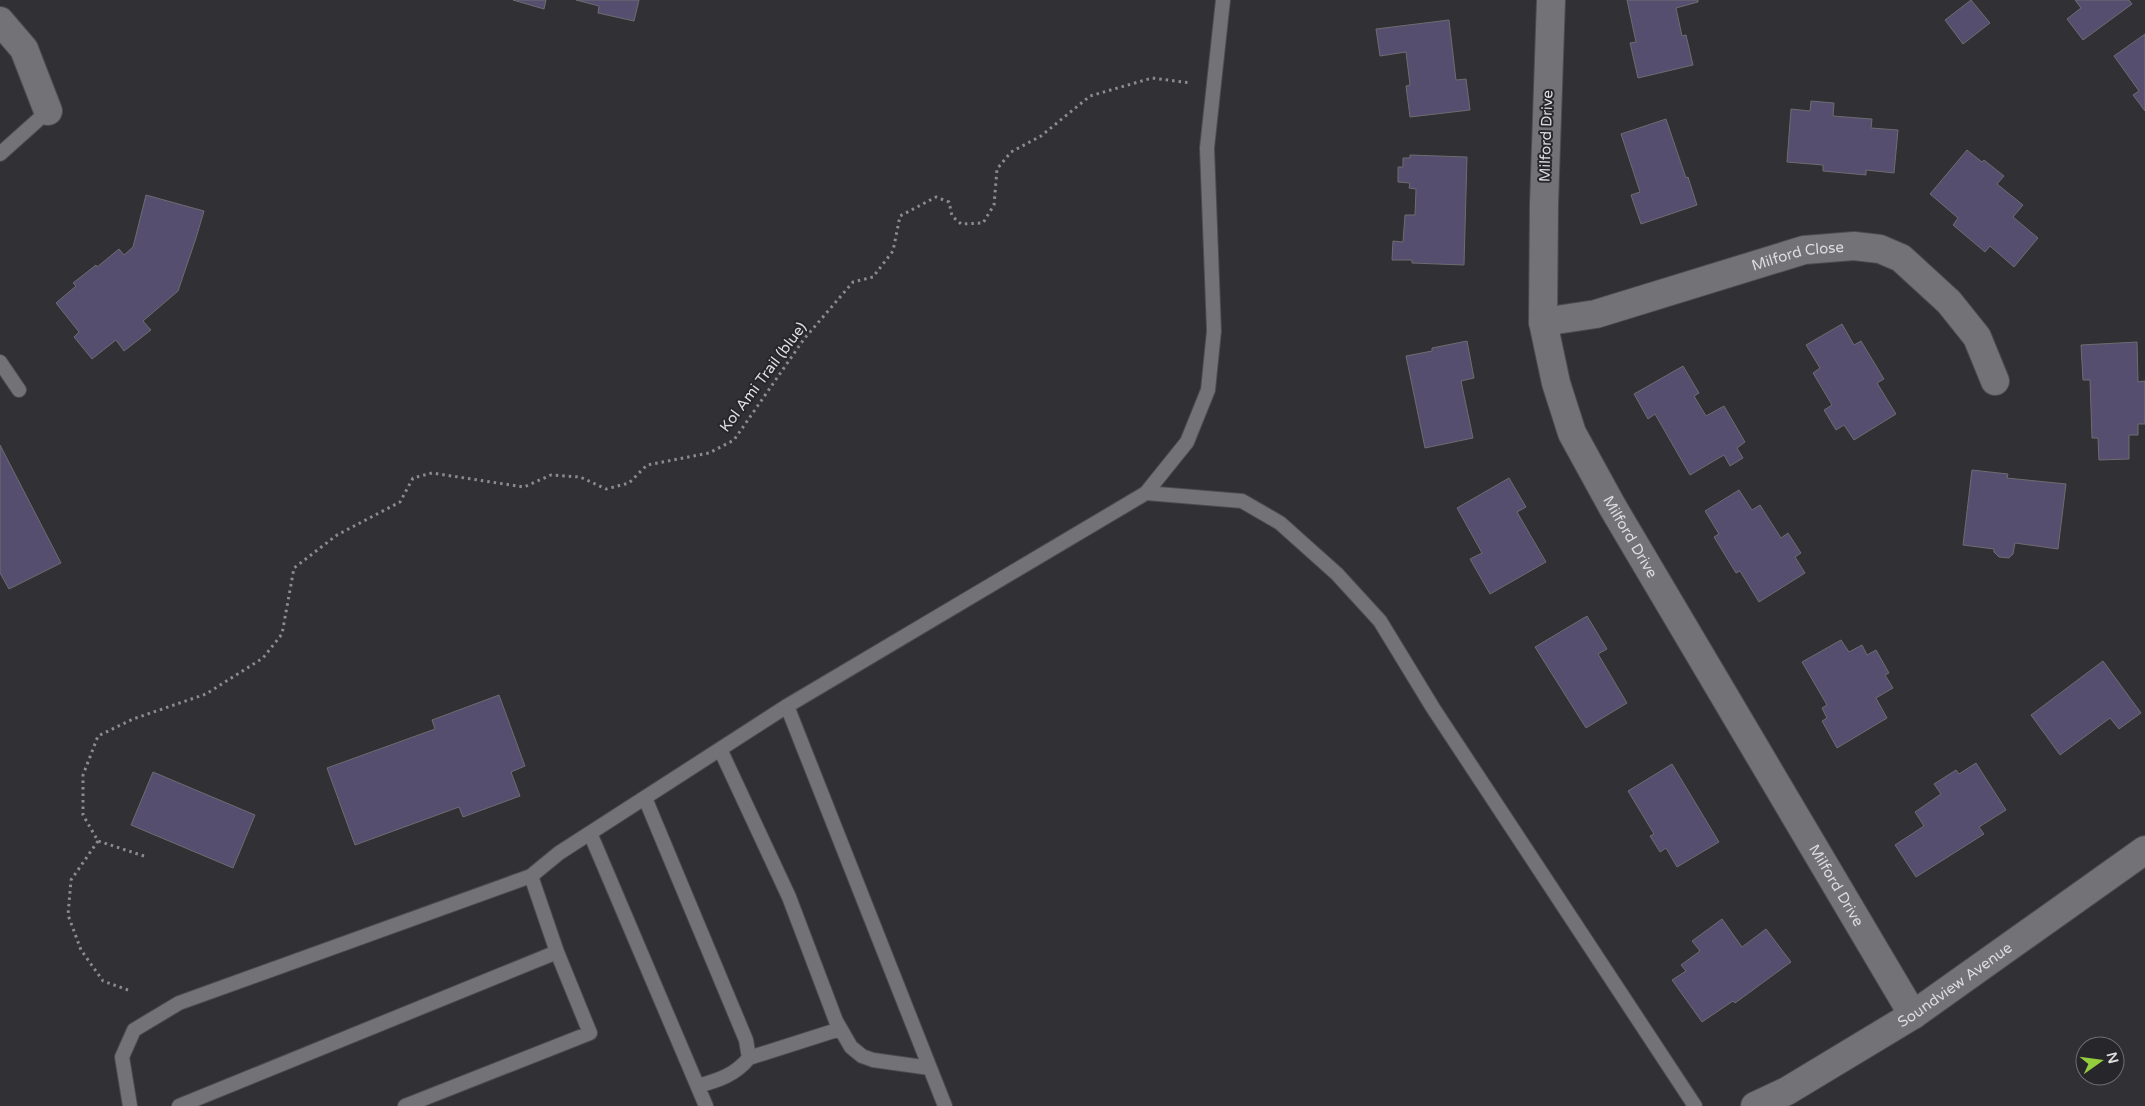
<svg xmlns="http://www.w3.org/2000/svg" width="2145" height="1106" font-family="'Varela Round',sans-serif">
  <rect width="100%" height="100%" fill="#313035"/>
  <path fill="#564e6e" stroke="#6e6c71" d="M513,0H546L544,9Z
    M576,0H639L634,21L598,13L599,6Z
    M1627,0H1698V2L1676,8L1682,36L1686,35L1693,65L1638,78L1630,43L1636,42Z
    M1971,0L1990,23L1963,44L1945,20Z
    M2075,0H2129L2132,4L2083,40L2067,19L2081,8Z
    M1449,20L1456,80L1466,79L1470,110L1410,117L1406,86L1410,85L1406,52L1380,56L1376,29Z
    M2145,34V111L2133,95L2139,91L2114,56Z
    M1811,101L1834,103L1833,116L1872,119L1871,128L1898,130L1894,173L1866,170V175L1823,171V165L1787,162L1791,109L1810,111Z
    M1666,119L1686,178L1688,177L1697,205L1641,224L1631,195L1640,192L1621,134Z
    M1967,150L1982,162L1984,160L2004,176L1997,184L2023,205L2013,217L2038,238L2014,267L1990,246L1985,252L1953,225L1958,218L1930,194Z
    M1410,155L1467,157L1464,265L1412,263V260H1392L1393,241L1403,242L1405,215H1415L1416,189L1409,188L1410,183L1398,182V167H1403V158H1410Z
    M146,195L204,211L196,238L178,291L143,321L151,330L124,351L116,340L92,359L74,337L79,332L56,303L76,286L73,283L96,265L97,267L119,249L124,255L133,247Z
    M1842,324L1854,345L1861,341L1884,379L1877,383L1896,414L1854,440L1844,425L1836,430L1824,410L1832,405L1813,373L1820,368L1806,345Z
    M1467,341L1474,378L1461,381L1473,438L1425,448L1406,356L1432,351V348Z
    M2137,342L2138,382L2145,381V424H2138V435H2129V459L2099,460L2098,438H2092L2090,380H2083L2081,345Z
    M1683,366L1699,393L1694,396L1706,416L1724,406L1745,442L1737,448L1743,458L1730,466L1724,455L1690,475L1655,414L1648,419L1634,394Z
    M0,445L61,563L9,589L0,573Z
    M1972,470L2008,474L2007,478L2066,484L2058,549L2015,543L2013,554L2009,558L1999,557L1994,552V549L1963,545Z
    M1509,478L1526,507L1517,512L1546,562L1490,594L1470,559L1482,553L1457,508Z
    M1739,490L1752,510L1760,505L1781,538L1788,533L1801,553L1795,557L1805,573L1759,602L1740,571L1736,573L1714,537L1719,534L1705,511Z
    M1587,616L1607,649L1598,654L1627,703L1586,728L1535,647Z
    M1841,640L1849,652L1862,645L1867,655L1876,650L1889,673L1885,675L1893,688L1876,698L1887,718L1837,748L1822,721L1827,718L1822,708L1827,705L1802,662Z
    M2103,661L2141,713L2119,729L2110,718L2060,755L2031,715Z
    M499,695L525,766L511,772L520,796L463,817L459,807L355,845L327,768L435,729L432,720Z
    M1976,763L2006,810L1979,827L1984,834L1916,877L1895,845L1924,826L1915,812L1941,794L1934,784L1956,770L1959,774Z
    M1672,764L1719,842L1677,867L1666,848L1660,852L1650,836L1654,834L1628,791Z
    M153,772L255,815L233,868L131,825Z
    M1722,919L1742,947L1766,929L1791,962L1735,1003L1733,1001L1702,1022L1672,980L1686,971L1681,965L1700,951L1692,941Z"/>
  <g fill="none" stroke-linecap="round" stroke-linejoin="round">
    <defs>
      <path id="service" d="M0,154L48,111
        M0,362L19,390
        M1146,493L1242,501L1280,523L1337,574L1380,621L1433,708L1695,1106
        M787,706L1146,493L1187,442L1208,390L1214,331L1207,148L1223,0
        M720,749L789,897L836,1021L851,1047L862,1056L873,1060L930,1068
        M645,798L746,1040L749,1058C735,1075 719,1080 698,1086
        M590,833L706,1106
        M749,1058L840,1029
        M130,1106L122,1057L134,1030L179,1003L531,876
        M179,1106L557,952
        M405,1106L590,1033L557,952L531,876L559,853L787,706L945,1106"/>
      <g id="minor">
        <path id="s1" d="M1551,0L1544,204L1543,322L1556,383L1572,433L1612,506L1913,1015"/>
        <path d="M0,21L24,49L48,111"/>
        <path id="s2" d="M1543,322L1596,314L1804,250L1854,246L1880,249L1901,258L1949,302L1977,337L1995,381"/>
      </g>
      <g id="tertiary">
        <path id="s3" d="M1755,1106L1787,1091L1913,1015L2145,850"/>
      </g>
    </defs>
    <use href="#service" stroke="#4c4b4e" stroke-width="16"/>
    <use href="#minor" stroke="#4c4b4e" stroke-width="30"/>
    <use href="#tertiary" stroke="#4c4b4e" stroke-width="30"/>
    <path stroke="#8c8b8f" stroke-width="3" stroke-dasharray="2.5 4" stroke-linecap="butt" d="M98,841L71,880L68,915L81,950L103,981L128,990
      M144,856L98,841L83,815V775L98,736L133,719L206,694L263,658L282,634L294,568L337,535L400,502L413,478L432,473L524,487L551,475L580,477L606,489L629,483L647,465L709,453L734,440L804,339L853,282L873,277L893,251L900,216L936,197L949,202L952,216L961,224L983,223L994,205L997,169L1011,152L1041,136L1090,96L1152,78L1191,83"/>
    <use href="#service" stroke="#737277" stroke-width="14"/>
    <use href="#minor" stroke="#737277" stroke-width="28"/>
    <use href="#tertiary" stroke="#737277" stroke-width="28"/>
  </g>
  <g text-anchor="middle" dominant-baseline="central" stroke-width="4" stroke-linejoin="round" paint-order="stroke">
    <g font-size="15" fill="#dcdbde" stroke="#27262a">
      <text transform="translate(1546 136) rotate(-88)">Milford Drive</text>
      <text stroke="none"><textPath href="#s2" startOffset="264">Milford Close</textPath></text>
      <text transform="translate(763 377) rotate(-53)">Kol Ami Trail (blue)</text>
      <text stroke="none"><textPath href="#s1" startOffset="556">Milford Drive</textPath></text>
      <text stroke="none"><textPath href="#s1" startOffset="961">Milford Drive</textPath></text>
      <text stroke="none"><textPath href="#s3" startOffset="234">Soundview Avenue</textPath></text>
    </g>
  </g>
  <g transform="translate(2100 1061) rotate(76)"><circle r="24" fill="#27262a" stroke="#6f6e72"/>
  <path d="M0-4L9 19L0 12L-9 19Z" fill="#93cc3d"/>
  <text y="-8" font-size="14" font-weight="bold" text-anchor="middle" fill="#dcdbde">N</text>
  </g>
</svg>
